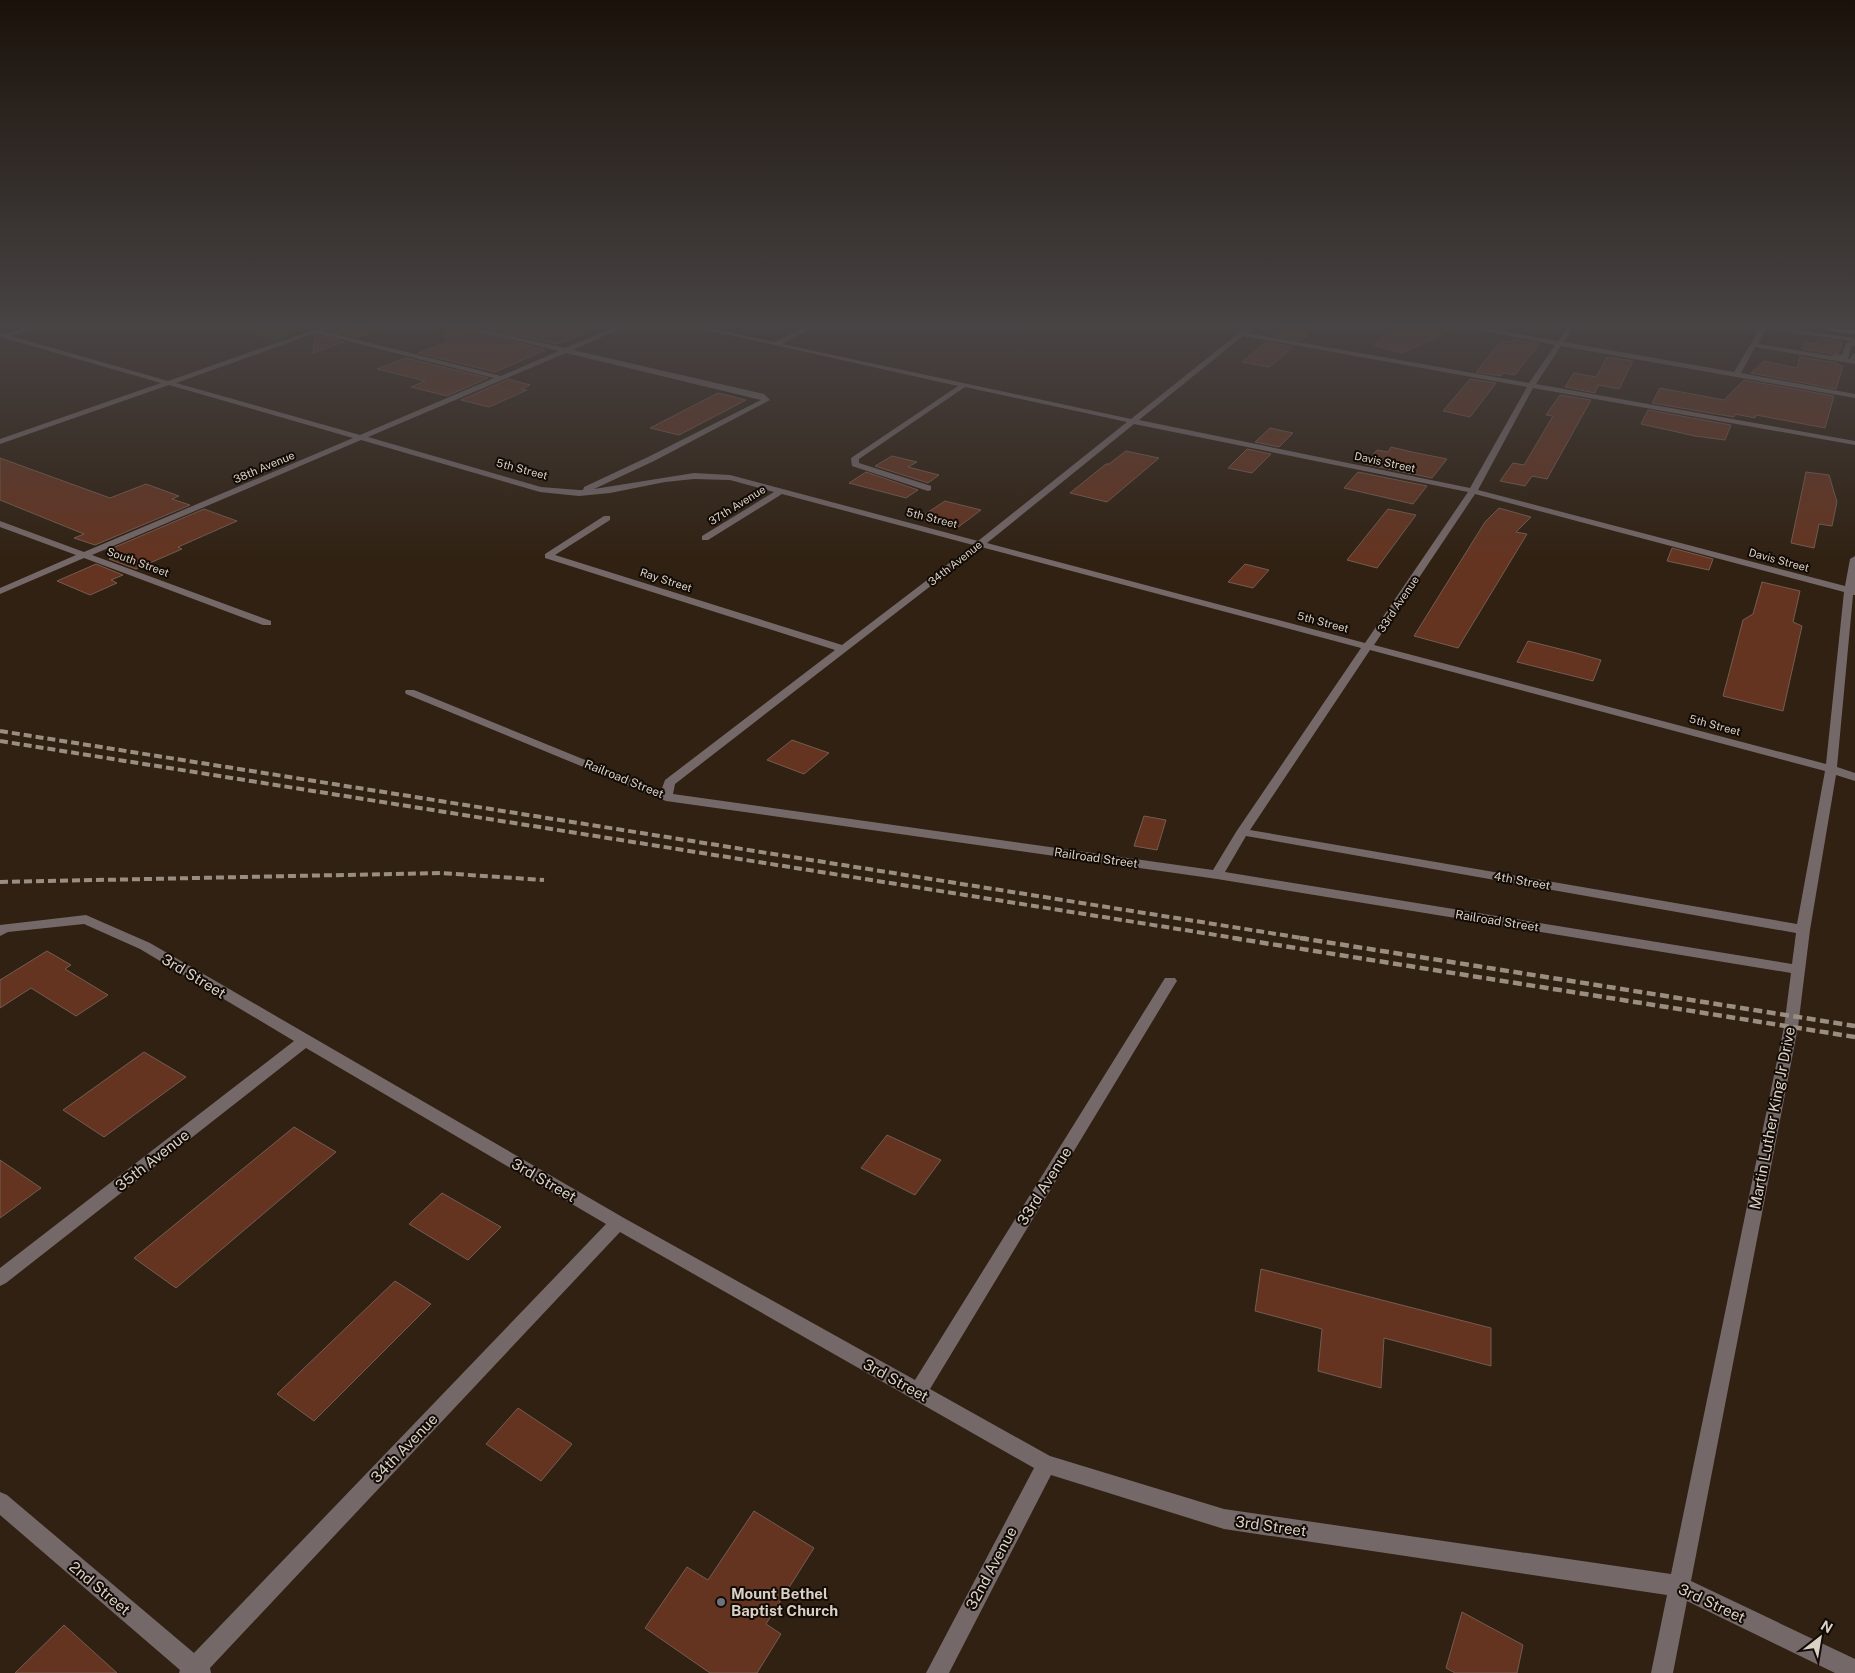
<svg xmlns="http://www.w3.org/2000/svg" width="1855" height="1673" font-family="'Public Sans',sans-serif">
  <rect width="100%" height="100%" fill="#302112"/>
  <path fill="#1e5539" d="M226,328H309L276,340Z"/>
  <path fill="#653420" stroke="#745c53" d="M330,328H375L376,331L356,337L328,330Z
    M441,328H463L545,350L495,372L418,353L447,342Z
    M484,328H596L557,344Z
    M1284,328H1315L1300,341L1274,336Z
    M1392,328H1456L1402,353L1374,345Z
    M315,335H316L344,342L313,353Z
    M1818,338L1842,342L1839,353L1832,354L1803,349L1805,342L1816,344Z
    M1514,339L1539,344L1515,375L1503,373L1501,376L1476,372L1501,341L1512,342Z
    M1266,342L1293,347L1269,367L1242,362Z
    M1607,357L1633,361L1619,389L1598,385L1595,393L1565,387L1574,373L1596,377Z
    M1800,357L1837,363L1836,364L1843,366L1836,389L1751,373L1764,361L1797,368Z
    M406,358L488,378L447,396L411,387L425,381L377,369Z
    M509,379L530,385L521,389L527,390L489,407L461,400Z
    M1470,379L1496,383L1470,417L1443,411Z
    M1744,380L1834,396L1825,428L1756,415L1755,418L1735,414L1734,417L1652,403L1660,388L1724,400Z
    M718,393L746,400L679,435L650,428Z
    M1560,395L1591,400L1547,479L1532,476L1525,486L1500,481L1513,463L1524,465L1553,416L1546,415Z
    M1648,410L1731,425L1725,440L1695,436L1641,424Z
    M1270,428L1293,433L1279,447L1255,442Z
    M1391,447L1412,452L1447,459L1432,478L1365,464L1377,450L1388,452Z
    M1247,449L1271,454L1252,473L1228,468Z
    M1126,451L1159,458L1107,502L1070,493L1106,464H1109Z
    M892,456L917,462L908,467L939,475L928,483L875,466Z
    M0,458L110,498L146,484L179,496L172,499L190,505L95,545L74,538L84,534L0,500Z
    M866,472L918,490L906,498L849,483Z
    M1358,472L1427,486L1413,504L1344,488Z
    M1806,472L1829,475L1837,502L1832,526L1819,524L1814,548L1791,543Z
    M945,501L981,510L957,528L919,518Z
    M1499,508L1531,517L1516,532L1527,534L1458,648L1414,636L1485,522Z
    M204,509L237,521L178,547L182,549L136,569L109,559L119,555L108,550Z
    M1388,509L1416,515L1377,568L1347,560Z
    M1672,548L1713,559L1709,570L1667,561Z
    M96,564L123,575L111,580L117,583L90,595L57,581Z
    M1245,564L1269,570L1253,588L1228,582Z
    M1762,582L1800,591L1793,622L1802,626L1783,711L1723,696L1743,620L1753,614Z
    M1528,641L1576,653L1601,660L1593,681L1517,662Z
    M792,740L829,753L804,774L767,760Z
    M1144,816L1166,820L1157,850L1134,846Z
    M47,951L71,965L65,969L108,995L76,1016L31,988L0,1008V980Z
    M144,1052L186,1077L104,1137L63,1110Z
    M294,1127L336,1152L176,1288L134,1258Z
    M887,1135L941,1160L915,1195L861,1168Z
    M0,1160L41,1188L0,1218Z
    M442,1193L501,1227L468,1260L409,1224Z
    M1261,1269L1491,1328V1366L1384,1338L1381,1388L1318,1371L1322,1329L1255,1311Z
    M395,1281L431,1304L314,1421L277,1394Z
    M518,1408L572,1444L541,1481L486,1444Z
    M754,1511L814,1548L766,1624L781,1634L757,1673H710L645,1628L687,1567L708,1580Z
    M1462,1612L1523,1645L1517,1673H1455L1446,1668Z
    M64,1625L117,1673H15Z"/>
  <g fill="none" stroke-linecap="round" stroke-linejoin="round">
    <path fill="#756869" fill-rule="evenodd" d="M24,328H34L11,336L168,381L319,328H328L323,331L501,376L559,351L465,328H476L565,348L614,328H622L573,350L764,394L770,400L654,461L594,489L694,473L730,475L978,541L1127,422L965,387L859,459V463L931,486V490L928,491L852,466L851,458L958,386L698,328H710L775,342L804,328H812L782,344L1131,419L1245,328H1252L1247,333L1529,383L1555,345L1471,328H1485L1558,341L1567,328H1573L1564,342L1734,372L1760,328H1766L1758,344L1832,356L1835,354L1842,355L1846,343L1854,342L1768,328H1784L1855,338V346H1851L1848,359H1850L1853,354L1855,353V364L1755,347L1741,373L1855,394V398L1561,346L1536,384L1855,441V445L1533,388L1478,490L1845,586L1850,559L1855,556V595H1853L1837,767L1855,773V781L1836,775L1810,930L1798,1027L1691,1581L1855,1659V1673H1835L1687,1601L1673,1673H1651L1667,1595L1224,1529L1051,1475L949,1673H926L1034,1468L620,1232L210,1668L211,1673H179L180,1670L0,1515V1492L7,1495L194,1653L606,1224L306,1048L6,1283L0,1286V1268L294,1041L140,949L84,924L8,932L0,936V925L86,915L150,943L624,1218L915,1380L1165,978H1175L1177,981L1175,984L930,1389L1050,1456L1224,1509L1671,1574L1784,1027L1791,973L1217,879L666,801L406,694L405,692L406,690H414L661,791L665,780L835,650L545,558V554L604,516H610V520L555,555L842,645L973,545L782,494L708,540H702V536L774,492L730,480L694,479L665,482L610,493L579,496L540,492L361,440L92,555L271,621V625H263L84,558L0,594V588L76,555L0,527V521L84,552L353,438L169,385L0,444V439L161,383L0,337V333L4,334ZM316,333L494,378L360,435L176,383ZM1243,336L1527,387L1470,488L1139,420ZM566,353L761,400L648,457L584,487L583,490H579L541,487L368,437ZM1134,424L1468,492L1365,643L987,543ZM1475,494L1844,592L1826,764L1374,645ZM981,547L1361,648L1236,832L1213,870L673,794L675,784ZM1370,650L1825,771L1797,924L1250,830ZM1246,836L1796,933L1792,964L1225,872Z"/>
    <path fill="#c6acae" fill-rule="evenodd" d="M1822,328L1855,330V334L1825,330Z"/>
    <path stroke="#9a8e82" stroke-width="4" stroke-dasharray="8 4" stroke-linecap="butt" d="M0,731L1308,939
      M0,741L1241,939
      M0,882L440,873L544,880"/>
    <path stroke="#9a8e82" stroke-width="4.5" stroke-dasharray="9 4.5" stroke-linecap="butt" d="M1233,938L1855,1037
      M1300,938L1855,1026"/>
  </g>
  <linearGradient id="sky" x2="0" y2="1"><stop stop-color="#1a120a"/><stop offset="0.58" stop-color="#484344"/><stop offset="1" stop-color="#484344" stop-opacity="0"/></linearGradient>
  <rect width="1855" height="562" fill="url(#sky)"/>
  <circle fill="#6b7280" stroke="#130c06" stroke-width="2" cx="721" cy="1602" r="5"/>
  <g text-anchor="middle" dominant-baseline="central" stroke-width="4" stroke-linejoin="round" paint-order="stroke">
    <g font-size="11" fill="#dad0c6" stroke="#130c06">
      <text transform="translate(1385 462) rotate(12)">Davis Street</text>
      <text transform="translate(264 467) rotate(-23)">38th Avenue</text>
      <text transform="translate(522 469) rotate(15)">5th Street</text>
      <text transform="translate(737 505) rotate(-32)">37th Avenue</text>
      <text transform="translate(932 518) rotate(14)">5th Street</text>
      <text transform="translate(1779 560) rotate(15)">Davis Street</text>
      <text transform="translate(138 562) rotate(20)">South Street</text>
      <text transform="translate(955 563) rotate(-38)">34th Avenue</text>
      <text transform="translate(666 580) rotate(18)">Ray Street</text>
      <text transform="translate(1398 604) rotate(-56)">33rd Avenue</text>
      <text transform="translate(1323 622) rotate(15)">5th Street</text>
      <text transform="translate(1715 725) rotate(15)">5th Street</text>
    </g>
    <g font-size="12" fill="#dad0c6" stroke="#130c06">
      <text transform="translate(624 779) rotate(22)">Railroad Street</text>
      <text transform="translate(1096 858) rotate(8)">Railroad Street</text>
      <text transform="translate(1522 881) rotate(10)">4th Street</text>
      <text transform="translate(1497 921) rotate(9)">Railroad Street</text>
    </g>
    <g font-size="15" fill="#dad0c6" stroke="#130c06">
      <text transform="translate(194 976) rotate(31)">3rd Street</text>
      <text transform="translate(1772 1118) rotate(-79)">Martin Luther King Jr Drive</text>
      <text transform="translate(152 1160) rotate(-38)">35th Avenue</text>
      <text transform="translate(544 1180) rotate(30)">3rd Street</text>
      <text transform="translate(1044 1186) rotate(-58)">33rd Avenue</text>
      <text transform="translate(896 1380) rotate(29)">3rd Street</text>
      <text transform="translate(404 1448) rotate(-46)">34th Avenue</text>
      <text transform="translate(1271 1526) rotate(8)">3rd Street</text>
      <text transform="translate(991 1568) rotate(-62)">32nd Avenue</text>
      <text transform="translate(100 1588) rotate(40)">2nd Street</text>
      <text transform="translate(1712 1603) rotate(25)">3rd Street</text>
    </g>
    <g font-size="15" font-weight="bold" fill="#dad0c6" stroke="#130c06" text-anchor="start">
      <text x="731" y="1593">Mount Bethel<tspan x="731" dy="17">Baptist Church</tspan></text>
    </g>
  </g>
  <g transform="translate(1820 1638) rotate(31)" stroke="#130c06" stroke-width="4" paint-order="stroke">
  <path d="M0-4L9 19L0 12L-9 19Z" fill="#dad0c6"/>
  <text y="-8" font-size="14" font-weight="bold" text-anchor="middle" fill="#dad0c6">N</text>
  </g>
</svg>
